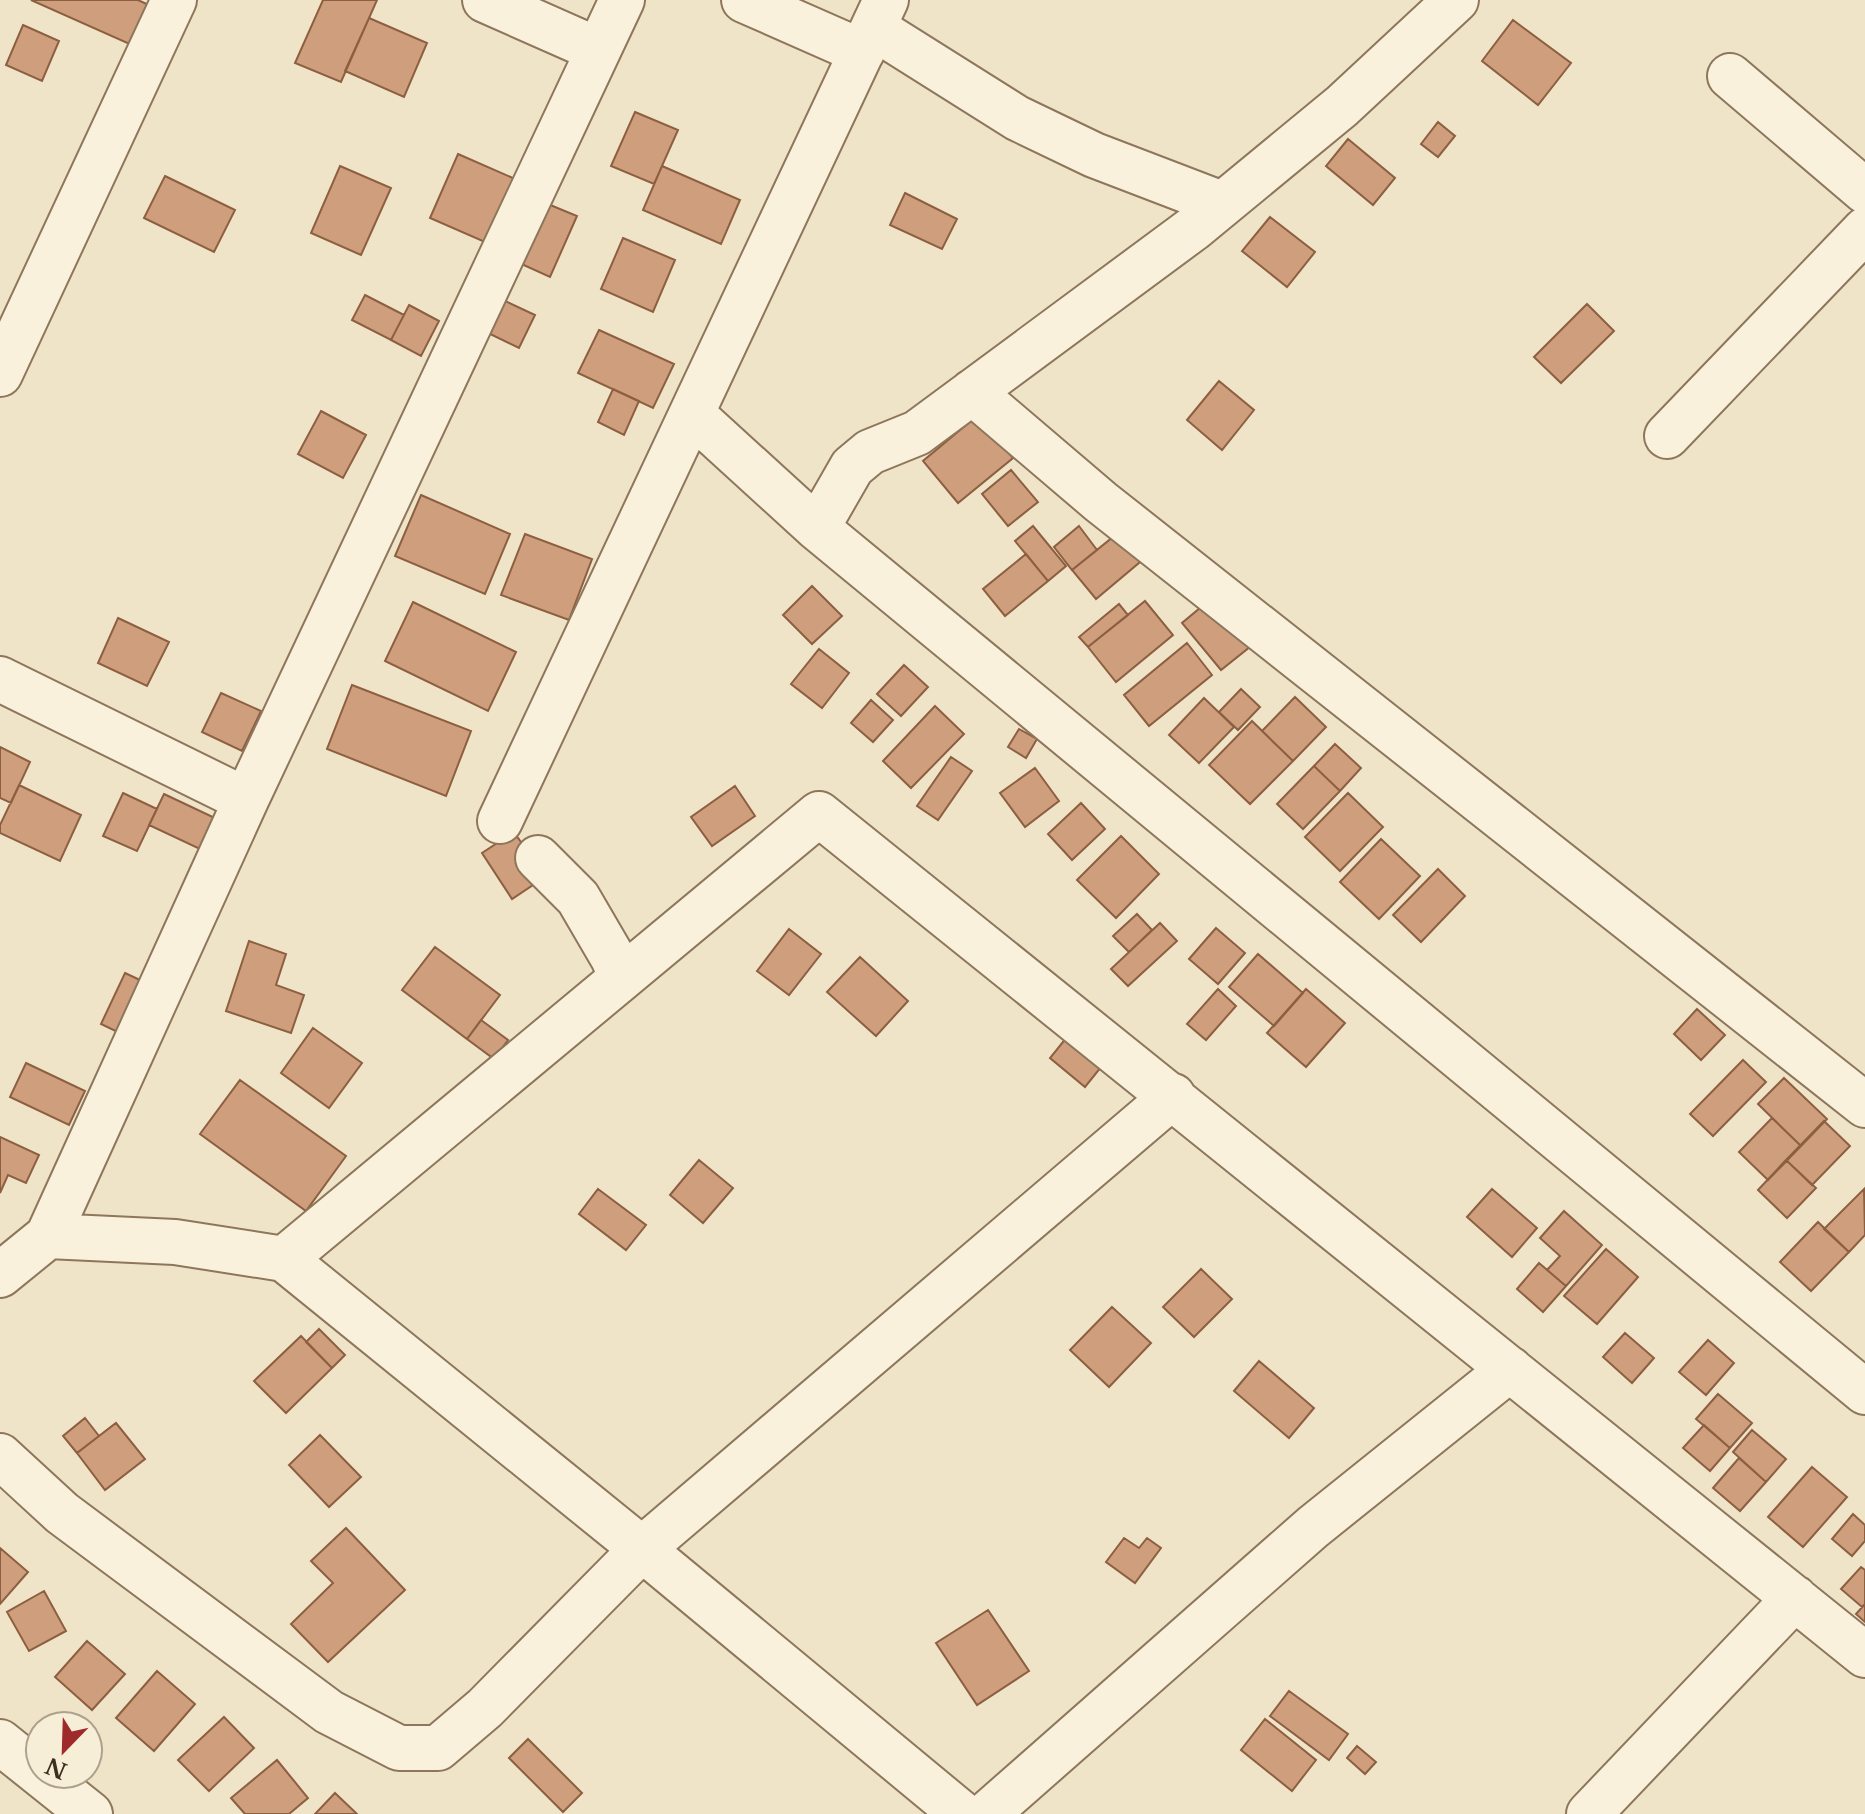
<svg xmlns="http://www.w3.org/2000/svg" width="1865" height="1814" font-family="'Libre Baskerville',serif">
  <rect width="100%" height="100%" fill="#f0e4c8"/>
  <path fill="#cf9f7d" stroke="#8d5f41" stroke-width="2" d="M31,0H138L151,6L134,46Z
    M323,0H377L341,82L295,63Z
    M369,18L427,43L404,97L345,71Z
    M1513,20L1571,63L1538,105L1482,61Z
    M23,25L59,41L42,81L6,65Z
    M635,112L678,130L654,184L611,166Z
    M1438,122L1455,136L1438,157L1421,144Z
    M1348,139L1395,178L1373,205L1326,166Z
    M458,154L522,182L494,246L430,218Z
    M340,166L391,188L361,255L311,233Z
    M662,166L740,200L721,244L643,210Z
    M165,176L235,210L214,252L144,218Z
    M905,193L957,219L942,249L890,225Z
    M543,202L577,216L550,277L517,262Z
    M1270,217L1315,252L1287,287L1242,251Z
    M623,238L675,260L653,312L601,289Z
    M365,295L404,315L391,340L352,320Z
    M501,299L535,315L519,348L486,332Z
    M1587,304L1614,331L1561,383L1534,357Z
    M409,305L439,321L421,356L391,340Z
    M599,330L674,364L653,408L578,373Z
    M1219,381L1254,410L1222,450L1187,420Z
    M613,389L639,401L624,435L598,422Z
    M321,411L366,435L343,478L298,454Z
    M978,415L1013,458L958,503L923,461Z
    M1011,470L1038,502L1008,526L982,494Z
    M421,495L510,534L485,594L395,556Z
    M1033,526L1066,566L1048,581L1015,541Z
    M1079,526L1097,550L1072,570L1054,547Z
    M1123,529L1146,557L1096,599L1072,570Z
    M525,534L592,559L569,620L501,595Z
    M1026,554L1048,581L1005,616L983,589Z
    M812,586L842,616L812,644L783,615Z
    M1212,598L1251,646L1221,670L1182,623Z
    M1145,601L1173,635L1116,682L1088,647Z
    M413,602L516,652L488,711L385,661Z
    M1119,604L1128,615L1088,647L1079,637Z
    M118,618L169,642L147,686L98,663Z
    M1187,643L1212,675L1149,726L1124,695Z
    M819,649L849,673L822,708L791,684Z
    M904,665L928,687L901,716L877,694Z
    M352,685L471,731L446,796L327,749Z
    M1241,689L1260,707L1238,730L1219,712Z
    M221,693L261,711L242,751L202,732Z
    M1295,697L1326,727L1293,761L1262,731Z
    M1204,698L1234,727L1199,763L1169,735Z
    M871,700L893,720L873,742L851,723Z
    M935,706L964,734L911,788L883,761Z
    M1252,721L1293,761L1250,804L1209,765Z
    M1019,729L1037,739L1026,758L1008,747Z
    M1335,744L1361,768L1340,791L1314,766Z
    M0,747L30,762L11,803L0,798Z
    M951,757L972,771L938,820L917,806Z
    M1314,766L1340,791L1303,829L1277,804Z
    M1035,768L1059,801L1025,827L1000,793Z
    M19,785L81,815L60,861L0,833V825Z
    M735,786L755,816L712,846L691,817Z
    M123,793L157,809L137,851L103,836Z
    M1348,793L1383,827L1340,871L1305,837Z
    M164,794L217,819L202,850L149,825Z
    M1081,803L1105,829L1072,860L1048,834Z
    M514,832L545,877L512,899L482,853Z
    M1121,836L1159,874L1116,918L1077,880Z
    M1381,839L1420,876L1379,919L1340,882Z
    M1438,869L1465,896L1421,942L1393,915Z
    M1137,914L1152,930L1129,952L1113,936Z
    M1160,923L1177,941L1128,986L1111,969Z
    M1216,928L1245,953L1218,984L1189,959Z
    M789,929L821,954L789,995L757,971Z
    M249,941L286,954L276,985L304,995L291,1033L226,1011Z
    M435,947L500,995L467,1039L402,990Z
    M1258,954L1303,993L1274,1026L1229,987Z
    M860,957L908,1001L876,1036L827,992Z
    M125,973L155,987L130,1038L101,1024Z
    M1218,989L1236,1006L1206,1040L1187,1024Z
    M1306,989L1345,1023L1306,1067L1267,1033Z
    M1697,1009L1725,1035L1701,1060L1674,1034Z
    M481,1020L508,1040L494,1059L467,1039Z
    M1075,1027L1110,1056L1085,1087L1050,1058Z
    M313,1028L362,1063L329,1108L281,1073Z
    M1743,1060L1766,1082L1713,1136L1690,1114Z
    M26,1063L85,1091L69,1125L10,1097Z
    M1784,1078L1827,1119L1801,1146L1758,1104Z
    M240,1080L346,1156L306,1211L200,1134Z
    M1772,1118L1801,1146L1768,1180L1739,1152Z
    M1824,1121L1850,1146L1812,1185L1786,1160Z
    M0,1137L39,1155L26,1183L8,1175L0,1193Z
    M699,1160L733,1188L703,1223L670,1195Z
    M1786,1160L1816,1188L1787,1218L1758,1190Z
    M598,1189L646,1225L626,1250L579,1214Z
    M1492,1189L1537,1228L1512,1257L1467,1217Z
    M1864,1189L1865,1235L1849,1252L1824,1229Z
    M1564,1211L1602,1245L1566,1286L1547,1270L1560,1256L1540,1238Z
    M1818,1222L1849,1252L1811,1291L1780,1262Z
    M1606,1249L1638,1277L1597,1324L1564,1296Z
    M1539,1263L1566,1286L1543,1312L1517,1289Z
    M1201,1269L1232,1299L1194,1337L1163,1307Z
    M1112,1307L1151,1343L1109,1387L1070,1350Z
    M319,1329L345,1355L332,1368L306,1342Z
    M1625,1333L1654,1358L1632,1383L1603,1357Z
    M301,1336L332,1368L286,1413L254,1381Z
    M1708,1340L1734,1363L1706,1395L1679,1372Z
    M1259,1361L1314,1408L1289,1438L1234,1391Z
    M1718,1394L1752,1423L1730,1448L1696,1419Z
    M85,1418L99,1436L77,1453L63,1436Z
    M116,1423L145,1459L105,1490L77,1453Z
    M1704,1425L1730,1448L1710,1471L1683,1448Z
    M1752,1430L1786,1459L1766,1482L1733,1452Z
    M320,1435L361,1477L329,1507L289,1465Z
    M1739,1458L1766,1482L1740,1511L1713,1488Z
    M1812,1467L1847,1497L1803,1547L1768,1517Z
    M1853,1514L1865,1525V1541L1852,1556L1832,1539Z
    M346,1528L405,1590L328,1662L291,1624L333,1583L311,1561Z
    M1124,1538L1139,1548L1147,1538L1161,1548L1135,1583L1106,1562Z
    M0,1548L28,1572L0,1604Z
    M1861,1567L1865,1570V1604L1862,1607L1841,1589Z
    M44,1591L66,1631L29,1651L7,1612Z
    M1865,1604V1622L1856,1614Z
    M988,1610L1029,1671L977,1705L936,1643Z
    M87,1641L125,1674L92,1710L55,1677Z
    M157,1671L195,1704L154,1751L116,1718Z
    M1289,1691L1348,1734L1329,1760L1270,1716Z
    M224,1717L254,1748L209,1791L178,1760Z
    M1265,1719L1316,1760L1292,1791L1241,1750Z
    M528,1739L582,1793L563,1812L509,1758Z
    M1357,1746L1376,1762L1365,1774L1347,1758Z
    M277,1760L308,1798L289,1814H245L231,1798Z
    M335,1793L357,1814H315Z"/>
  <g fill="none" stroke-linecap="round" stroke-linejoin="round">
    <defs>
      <path id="minor" d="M485,0L598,50
        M744,0L862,52
        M874,28L1017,118L1094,155L1222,204
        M1730,76L1865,191
        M0,374L174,0
        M972,392L1101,502L1865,1105
        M692,414L817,528L1865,1392
        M1667,436L1865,230
        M817,528L852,467L870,452L917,433L1194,228L1342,106L1456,0
        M0,679L246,800
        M500,821L886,0
        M538,858L578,898L613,958L622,978
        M48,1236L175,1242L284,1259L642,1549L962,1814
        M284,1259L819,814L1865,1655
        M0,1275L48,1236L246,800L622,0
        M0,1456L62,1513L329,1712L399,1748H438L485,1708L642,1549L1173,1096
        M0,1742L90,1814
        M987,1814L1313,1527L1510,1369
        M1589,1814L1795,1598"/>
    </defs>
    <use href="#minor" stroke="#8d765c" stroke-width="48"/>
    <use href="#minor" stroke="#faf1dc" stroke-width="44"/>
  </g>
  <g transform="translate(64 1750) rotate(203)"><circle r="38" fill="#f7eed8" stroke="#ada18e" stroke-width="2"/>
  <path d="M0-6L14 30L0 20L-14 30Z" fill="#9e2a2b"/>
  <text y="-12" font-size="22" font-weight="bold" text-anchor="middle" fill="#3d2e20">N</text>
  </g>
</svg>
